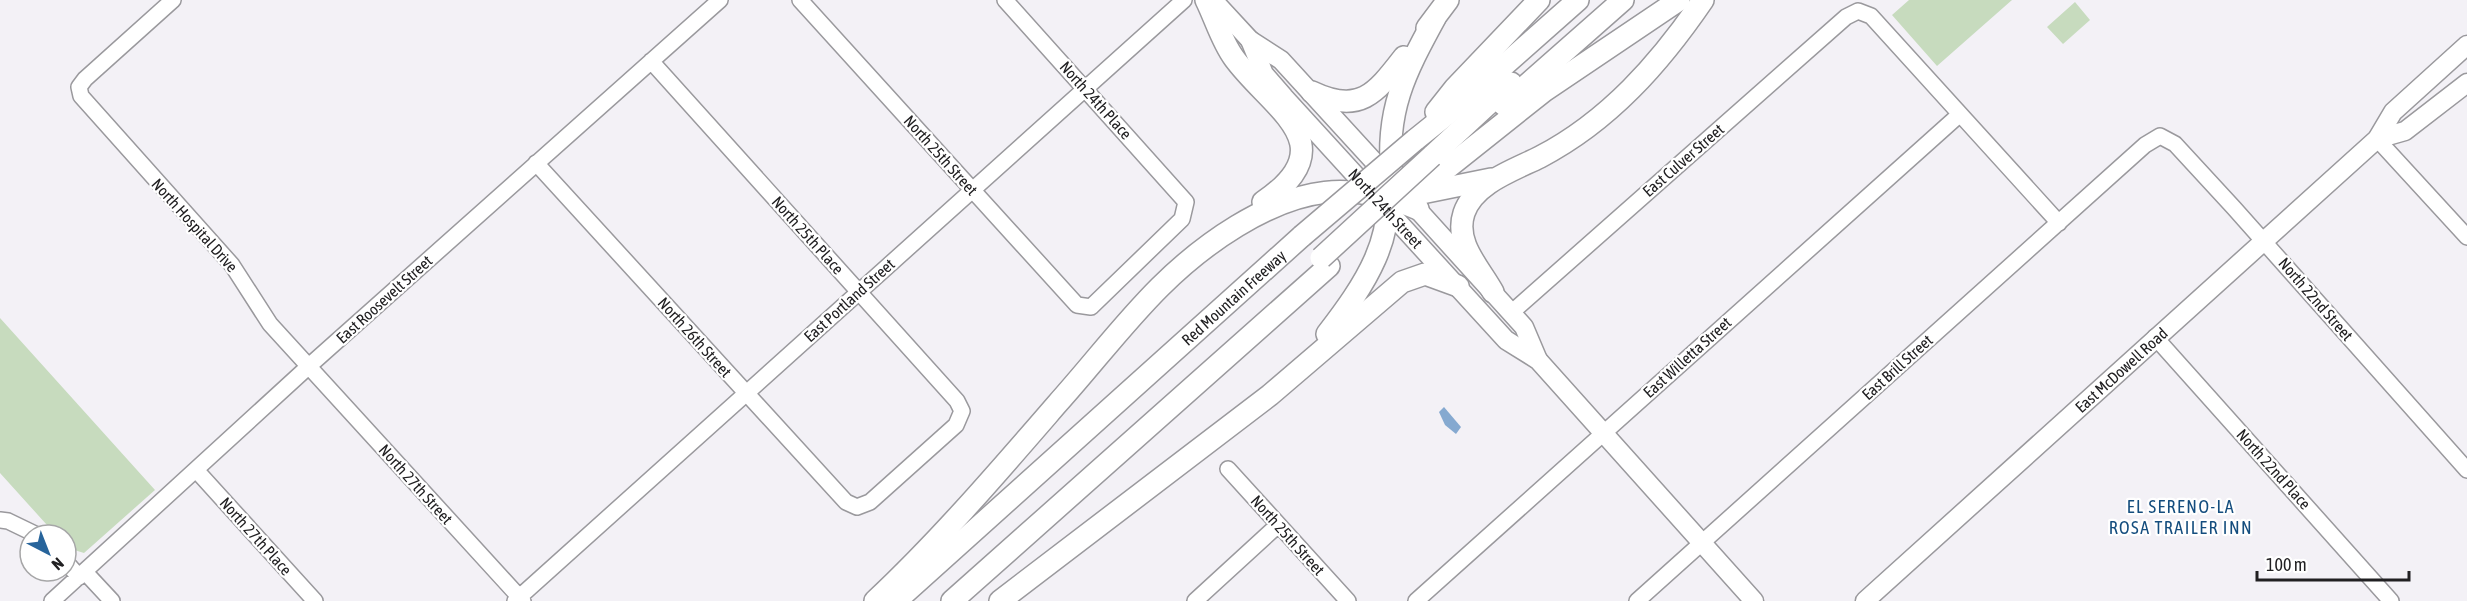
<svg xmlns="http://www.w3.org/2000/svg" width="2467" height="601" font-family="'Asap Condensed',sans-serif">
  <rect width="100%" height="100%" fill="#f3f1f6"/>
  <path fill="#c7dbbe" d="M1909,0H2012L1937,66L1892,15Z
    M2075,2L2090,20L2063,44L2047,27Z
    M0,318L155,490L84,553L68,548L66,535H56L0,473Z"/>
  <path fill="#85a9d0" d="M1444,407L1461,427L1456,434L1445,425L1439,412Z"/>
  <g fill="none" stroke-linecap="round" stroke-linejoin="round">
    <defs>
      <path id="minor" d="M173,0L85,79L79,87L81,96L232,265L270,324L523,601
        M800,0L1077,305L1091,307L1182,219L1186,202L1005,0
        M2377,139L2467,237
        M536,163L846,502L857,507L870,502L956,425L962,411L957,401L651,61
        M1511,313L1846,17L1858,11L1871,16L2059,223
        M2155,337L2391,601
        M1228,469L1348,601
        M197,471L315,601
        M0,520L8,521L37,535
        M66,562L79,577
        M85,572L112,601
        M52,601L309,366L720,0
        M515,601L1184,0
        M1195,601L1278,525
        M1416,601L1959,115
        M1637,601L2145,145L2160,136L2175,144L2234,208L2467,470"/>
      <g id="major">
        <path d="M1213,0L1250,40L1281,60L1390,179"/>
        <path id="s1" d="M1250,40L1264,74L1284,97L1506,340L1538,360L1754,601"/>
        <path d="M2377,139L2405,131L2467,83"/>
        <path d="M1409,200L1524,327L1538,360"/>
        <path id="s2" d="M1865,601L2377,139L2393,112L2467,45"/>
      </g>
      <g id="highway">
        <path d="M1206,0C1215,18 1222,42 1234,58C1271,109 1348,144 1263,202"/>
        <path d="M1427,28L1448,0"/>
        <path d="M1312,92C1360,115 1376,93 1404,57"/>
        <path d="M1504,105L1623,0"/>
        <path d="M1436,112L1455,88L1539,0"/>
        <path d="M1415,140L1466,99L1578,0"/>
        <path d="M1432,156L1511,83"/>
        <path d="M1392,176C1385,111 1405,73 1435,18"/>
        <path d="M1412,190L1446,169L1544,91L1679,0"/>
        <path d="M1412,195L1491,179"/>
        <path d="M1493,292C1480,268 1454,243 1464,213C1474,183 1514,170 1540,157C1609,121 1660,63 1703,0"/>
        <path d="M1327,334C1363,287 1401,234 1383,172"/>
        <path d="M875,601C940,540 999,471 1057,404C1117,337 1158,274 1237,226C1300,188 1348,180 1418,209"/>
        <path id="s3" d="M896,601L1302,236"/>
        <path d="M952,601L1329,266"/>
        <path d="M1000,601L1270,395L1402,282L1425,274L1458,286"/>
      </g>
    </defs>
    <use href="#minor" stroke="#9a999d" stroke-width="18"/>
    <use href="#major" stroke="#9a999d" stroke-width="21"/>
    <use href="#highway" stroke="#9a999d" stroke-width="24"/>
    <use href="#minor" stroke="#fff" stroke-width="15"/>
    <use href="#major" stroke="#fff" stroke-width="18"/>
    <use href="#highway" stroke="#fff" stroke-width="21"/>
    <defs>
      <path id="highway-bridge" d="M1302,236L1415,140
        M1321,258L1432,156"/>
    </defs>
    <use href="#highway-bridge" stroke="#9a999d" stroke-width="24" stroke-linecap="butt"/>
    <use href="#highway-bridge" stroke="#fff" stroke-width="21"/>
  </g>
  <g text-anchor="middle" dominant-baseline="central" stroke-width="4.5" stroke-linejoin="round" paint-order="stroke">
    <g font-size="16" fill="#212022" stroke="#fff">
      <text transform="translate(1096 100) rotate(48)">North 24th Place</text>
      <text transform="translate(941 155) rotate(48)">North 25th Street</text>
      <text transform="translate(1683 160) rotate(-41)">East Culver Street</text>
      <text stroke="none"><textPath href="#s1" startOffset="218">North 24th Street</textPath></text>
      <text transform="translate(195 225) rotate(48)">North Hospital Drive</text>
      <text transform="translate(808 235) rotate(48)">North 25th Place</text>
      <text stroke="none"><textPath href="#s3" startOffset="454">Red Mountain Freeway</textPath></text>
      <text transform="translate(384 299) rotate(-42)">East Roosevelt Street</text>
      <text transform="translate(2316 299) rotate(49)">North 22nd Street</text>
      <text transform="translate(849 300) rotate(-42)">East Portland Street</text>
      <text transform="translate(695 337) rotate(48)">North 26th Street</text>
      <text transform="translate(1687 357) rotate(-42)">East Willetta Street</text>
      <text transform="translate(1897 367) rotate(-42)">East Brill Street</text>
      <text stroke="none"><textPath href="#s2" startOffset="345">East McDowell Road</textPath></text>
      <text transform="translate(2274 469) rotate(48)">North 22nd Place</text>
      <text transform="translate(416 484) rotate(48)">North 27th Street</text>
      <text transform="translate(1288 535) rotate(48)">North 25th Street</text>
      <text transform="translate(256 536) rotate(48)">North 27th Place</text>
    </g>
    <g font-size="18" letter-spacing="1.5" fill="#144d7e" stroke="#fff">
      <text x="2181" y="506">EL SERENO-LA<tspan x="2181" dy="21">ROSA TRAILER INN</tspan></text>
    </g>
  </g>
  <g transform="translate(48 553) rotate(138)"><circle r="28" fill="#ffffff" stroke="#a6a6a7" stroke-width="1.5"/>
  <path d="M0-4.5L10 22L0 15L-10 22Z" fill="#27649b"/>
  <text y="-9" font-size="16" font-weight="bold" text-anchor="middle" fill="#212022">N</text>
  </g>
  <path d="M2257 571v9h152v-9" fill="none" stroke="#212022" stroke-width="3"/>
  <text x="2266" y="571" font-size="18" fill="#212022" stroke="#ffffff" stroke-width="4.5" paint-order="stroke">100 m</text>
</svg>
